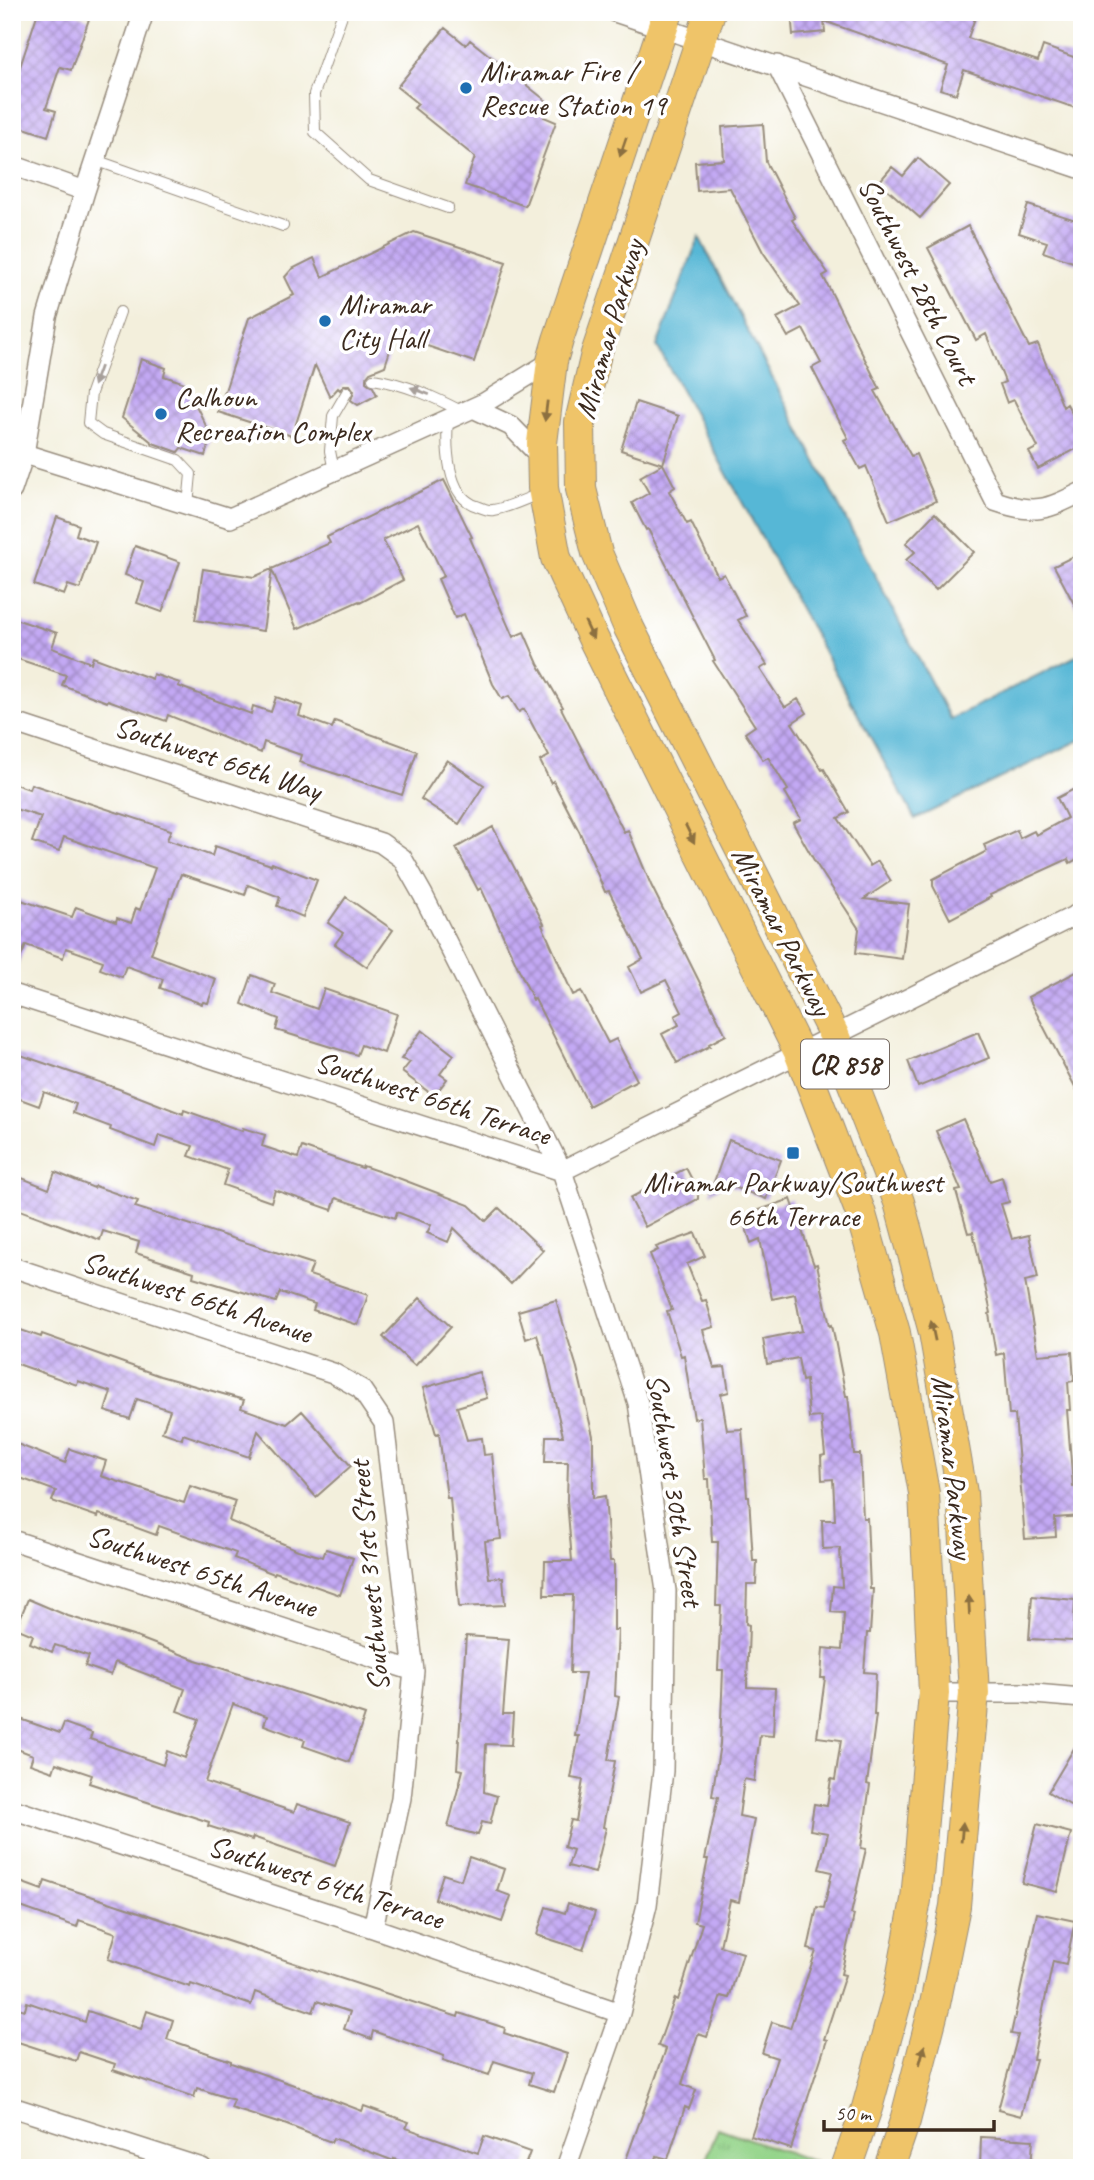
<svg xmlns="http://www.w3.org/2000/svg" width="1094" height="2180" font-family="Caveat,sans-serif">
  <defs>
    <pattern id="grass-tufts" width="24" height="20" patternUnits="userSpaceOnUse" patternTransform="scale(1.75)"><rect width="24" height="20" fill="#94d48a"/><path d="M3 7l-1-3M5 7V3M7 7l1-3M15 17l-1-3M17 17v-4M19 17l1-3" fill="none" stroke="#80b677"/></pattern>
    <pattern id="building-cross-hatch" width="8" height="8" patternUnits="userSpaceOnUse" patternTransform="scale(1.75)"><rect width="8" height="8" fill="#c3a9f4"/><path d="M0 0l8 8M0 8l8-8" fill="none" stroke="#a08ac5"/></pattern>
  </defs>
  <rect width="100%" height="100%" fill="#fff"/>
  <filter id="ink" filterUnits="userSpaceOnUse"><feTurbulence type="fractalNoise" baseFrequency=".0143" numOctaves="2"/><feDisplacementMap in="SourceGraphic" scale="14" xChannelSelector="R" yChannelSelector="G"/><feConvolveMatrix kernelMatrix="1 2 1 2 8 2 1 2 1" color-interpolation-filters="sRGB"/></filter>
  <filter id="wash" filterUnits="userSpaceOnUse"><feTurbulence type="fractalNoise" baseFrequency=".00686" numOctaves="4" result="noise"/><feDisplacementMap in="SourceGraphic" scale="28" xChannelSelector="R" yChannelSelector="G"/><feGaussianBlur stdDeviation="1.57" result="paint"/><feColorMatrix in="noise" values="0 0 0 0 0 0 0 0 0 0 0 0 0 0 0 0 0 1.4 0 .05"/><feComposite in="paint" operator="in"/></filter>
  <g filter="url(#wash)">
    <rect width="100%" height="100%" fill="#f3efdc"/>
    <path fill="url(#grass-tufts)" stroke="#687f54" stroke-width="2" d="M718,2128L815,2162L813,2168H703Z"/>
    <path fill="#57b7d6" stroke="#49707a" stroke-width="2" d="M699,237L950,719L1082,653V739L915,819L657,346Z"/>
    <g id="blocks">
      <path fill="url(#building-cross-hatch)" d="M38,12H70L89,19L71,70L60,67L46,108L56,111L48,136L12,124V68L19,70Z
        M791,12H977L968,38L1038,61L1043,46L1082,60V97L1078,109L964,70L956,94L940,89L948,65L824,21L825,32L793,35Z
        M445,28L466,45L470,40L549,103L544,117L556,122L525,206L465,185L475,157L414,108L418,104L397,87Z
        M763,124L766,162L795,218L792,220L828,273L823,276L880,389L875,391L911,456L916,454L936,501L889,521L866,466L860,469L844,440L848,438L812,368L821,363L803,329L788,337L777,318L800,306L763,252L730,188L697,191L695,162L724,160L722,127Z
        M918,158L949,185L920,218L879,182L892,167L903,176Z
        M1028,205L1082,222V265L1043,252L1047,242L1019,233Z
        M968,226L1029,347L1038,344L1063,407L1067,404L1082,432V446L1038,469L1029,452L1038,447L1014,400L1007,403L1000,384L1005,382L986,334L976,340L928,248Z
        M414,232L506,262L474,362L395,335L385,366L370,372L366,377V382L373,387L377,395L358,405L351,400L354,391L350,385H344L340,390L338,388L330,397L315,365L292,436L218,412L249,318L294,295L285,277L292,269L314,258L322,277Z
        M141,359L166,368L164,376L185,383L211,436L205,456L181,448L178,452L153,443L122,418Z
        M636,402L678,416L663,464L621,450Z
        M663,464L675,487L669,491L687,524L691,522L718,577L724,574L746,616L738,620L767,665L760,669L785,707L798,699L807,713L792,723L822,770L824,769L849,812L838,818L870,866L878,861L891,881L864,899L909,904L902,959L856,953L859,929L815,862L793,823L801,819L785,792L788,790L768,757L763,760L745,733L755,726L713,661L715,660L648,529L646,530L632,503L649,493L640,477Z
        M444,480L472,537L470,538L513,637L524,632L538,664L563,707L561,708L624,832L628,830L651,885L726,1035L709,1044L710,1046L677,1063L662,1034L679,1025L675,1016L682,1012L666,980L641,992L629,967L643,959L609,891L605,892L580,833L553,781L551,783L540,761L549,756L524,709L519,712L509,696L502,699L493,684L464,614L455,618L438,579L444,576L418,523L383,540L403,580L360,603L359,601L297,629L272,570L263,631L195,620L203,569L254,577L330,543L327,537Z
        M935,513L974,552L936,590L906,560L915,552L906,543Z
        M57,517L79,525L76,535L96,542L80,589L68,585L64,595L34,585Z
        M135,546L180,562L162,612L137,603L144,582L125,575Z
        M1082,552V619L1054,566Z
        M12,618L57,633L52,648L91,663L93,657L152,679L153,674L180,683L178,686L251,714L253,706L271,712L276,697L302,706L299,716L332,728L335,721L417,751L402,795L299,762L301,755L264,742L261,753L168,715L166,721L108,700L107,702L62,685L66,675L12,657Z
        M447,760L484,785L459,824L421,799Z
        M12,783L29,789L31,784L171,830L167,840L212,856L215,846L271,865L272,863L317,880L303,917L277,906L280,897L248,885L245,895L181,874L172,898H170L151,954L216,979L208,1003L203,1002L202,1004L160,988L163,979L126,966L122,977L100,969L103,961L66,948L63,958L26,945L12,978V897L72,917L76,907L116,922L117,918L131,923L136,908L140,910L155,868L64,837L59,851L32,842L41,817L12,808Z
        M1082,785V856L1070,863L1068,859L990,895L991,897L950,919L933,886V879L987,851L984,845L1017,830L1020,838L1034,831L1036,835L1067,818L1057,798Z
        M493,827L544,924L542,925L573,995L581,991L608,1043L616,1039L637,1080L589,1106L535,999L533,1000L481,888L478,890L456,848Z
        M346,897L393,930L367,967L335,944L343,933L328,923Z
        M1076,972L1082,984V1100L1028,997Z
        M252,975L275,984L272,993L317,1009L324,989L397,1014L384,1053L361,1045L357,1055L276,1030L279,1019L242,1004Z
        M422,1030L454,1055L440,1074L447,1079L434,1096L402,1072L410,1062L401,1059Z
        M978,1032L989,1058L918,1087L908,1061Z
        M12,1052L119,1089L183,1114L184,1110L242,1131L243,1128L265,1135L262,1146L298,1158L302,1147L362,1168L363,1166L401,1179L469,1205L486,1221L499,1208L543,1250L511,1284L454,1228L448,1242L427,1233L431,1225L397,1212L395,1218L336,1198L332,1210L275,1190L271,1202L223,1185L228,1170L189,1156L193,1146L159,1135L155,1147L110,1130L111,1127L73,1113L76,1104L44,1092L39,1106L12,1096Z
        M963,1119L990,1181L1002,1177L1009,1202L1001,1204L1012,1239L1029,1235L1038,1278L1025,1281L1038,1355L1072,1352L1074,1381L1068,1382L1070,1410H1067L1073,1487L1082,1486V1516L1055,1518L1056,1537L1025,1539L1015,1415H1009L1004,1353L996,1355L989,1314L991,1313L973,1232L968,1233L956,1191L961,1190L936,1131Z
        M729,1140L781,1160L766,1199L731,1186L730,1182L710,1193Z
        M686,1168L698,1191V1199L645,1227L630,1198Z
        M55,1172L94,1188L95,1186L138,1201L135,1207L313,1264L309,1275L368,1295L358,1325L313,1310L315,1304L280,1292L276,1302L193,1277L194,1272L136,1253L139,1242L103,1231L100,1240L12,1207V1174L49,1189Z
        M791,1199L814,1265L817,1264L830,1326L832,1325L846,1396H848L854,1454H860L863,1518H867L870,1589H873L870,1633H867L864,1672L876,1673L874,1715H876L867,1784L870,1785L861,1848L866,1849L851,1914L854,1915L841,1974L845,1975L824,2039L827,2040L791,2149L751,2136L777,2058L762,2053L772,2022L790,2028L816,1951L808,1949L817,1907L824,1908L832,1872L819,1869L828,1833L810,1830L814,1804L827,1806L831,1779L835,1780L841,1740L817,1737L825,1678H821L823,1648L842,1650L844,1613L831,1612L833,1586L842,1587L840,1548L823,1549L822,1520H835L833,1479L822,1480L821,1456L825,1455L821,1417L809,1418L806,1380L802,1381L798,1358L767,1364L763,1339L802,1331L795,1294L772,1299L760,1239L751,1243L742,1216Z
        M695,1233L705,1256L687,1264L702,1301L706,1300L714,1327L703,1330L714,1368L725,1367L729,1392L721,1394L727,1430L742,1429L747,1496H749L753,1561H757L756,1584H747L746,1624L749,1625L747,1687L775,1688L773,1736L760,1735L754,1781L744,1779L739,1816L754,1819L739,1902L730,1900L720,1946L743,1953L729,1998L721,1996L707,2037L698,2034L682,2084L696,2090L689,2109L685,2107L668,2159L657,2156L653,2168H623L666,2049L658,2046L675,1998L678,2000L702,1924L695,1922L708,1859H705L718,1797L712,1796L720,1744L723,1670H718L721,1606H716L718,1542H712L709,1479H705L700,1417L694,1419L684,1355L681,1356L667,1311L672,1310L650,1254L658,1250L656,1247Z
        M420,1298L451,1327L415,1366L383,1337Z
        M556,1300L577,1368L593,1436V1498L605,1496L610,1561H614V1630H618L615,1696L619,1697L608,1760L615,1761L603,1827L606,1828L595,1873L568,1866L573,1850L564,1847L571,1820L576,1821L583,1780L571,1778L579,1736H575L585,1673H570L573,1595H544L545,1561H572L567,1500L568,1462H545L546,1436H563L544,1355H543L537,1335L526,1339L518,1311Z
        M12,1327L41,1337L42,1334L160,1376L244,1400L241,1408L287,1424L302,1411L351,1466L316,1497L258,1431L249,1457L183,1434L182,1439L162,1432L170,1410L137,1399L130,1419L105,1411L111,1392L78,1381L77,1385L12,1362Z
        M479,1372L487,1398L457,1407L467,1440L482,1438L484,1455L492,1454L501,1539L485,1541L489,1578L503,1577L505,1605L459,1607L450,1498H447L439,1433L436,1434L423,1388Z
        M12,1442L65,1463L70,1449L106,1461L101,1476L184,1503L190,1486L235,1501L229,1521L298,1550L323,1557L326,1549L353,1558L340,1595L275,1572L274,1574L234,1558L236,1553L159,1526L156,1535L99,1514L98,1517L52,1501L56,1491L12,1475Z
        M1032,1596L1075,1600L1073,1641L1029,1639Z
        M28,1599L68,1616L139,1638L196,1660L365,1715L349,1762L303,1746L305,1740L264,1725L267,1716L233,1704L205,1782L294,1812L297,1804L350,1822L335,1866L253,1837L252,1840L208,1826L209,1822L89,1783L92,1775L56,1763L53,1772L30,1764L33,1755L12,1747V1716L60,1733L64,1723L92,1733L90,1739L163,1765L167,1751L185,1758L199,1719L177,1711L185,1689L115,1662L111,1675L85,1666L89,1656L55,1645L52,1652L30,1643L33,1635L16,1628Z
        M466,1636L509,1639L503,1714H513L511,1745L486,1744L484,1792L497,1796L490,1824L482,1822L478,1835L448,1827L463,1770L457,1769Z
        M1082,1735V1812L1048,1792Z
        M1037,1824L1071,1833L1057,1892L1022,1883Z
        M469,1857L504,1869L497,1891L511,1896L502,1922L435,1899L443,1874L461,1880Z
        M12,1879L42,1890L45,1881L458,2017L459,2013L505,2028L504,2033L567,2054L554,2092L529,2084L532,2073L494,2061L489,2075L443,2060L444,2056L373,2031L371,2039L344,2029L350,2012L317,2001L313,2012L255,1992L251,2005L191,1984L190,1987L108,1959L116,1933L79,1920L77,1927L12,1904Z
        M568,1903L595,1912L583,1950L537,1935L546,1907L565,1913Z
        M1037,1913L1075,1921L1066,1964L1053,1961L1033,2059H1036L1021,2116L998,2110L1018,2035L1011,2034Z
        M27,2002L85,2022L88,2011L141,2029L147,2011L173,2020L167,2039L231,2061V2063L294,2085L362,2111L364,2106L409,2122L406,2128L478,2153L484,2136L530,2152L524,2168H420L394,2159V2161L333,2138L331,2142L279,2122L278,2123L231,2108L234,2100L197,2088L194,2097L113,2070L115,2064L79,2052L76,2061L12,2040V2006L25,2010Z
        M981,2137L1033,2140L1031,2168H980Z"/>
    </g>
  </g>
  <g filter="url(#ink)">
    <use href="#blocks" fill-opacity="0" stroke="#978c7d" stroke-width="2"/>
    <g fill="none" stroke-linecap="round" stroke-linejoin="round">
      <defs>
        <path id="service" d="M343,12L314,94L315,132L369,180L448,208
          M95,160L283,226
          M120,312L91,393L88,423L103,434L178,460L191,474L188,505
          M373,379C406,384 434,397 463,412
          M448,419C446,444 446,497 477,506C482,508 488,511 493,510C508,508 525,499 539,494
          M334,471L330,451L333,416L347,392"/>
        <path id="minor" d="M615,12L1082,169
          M777,65L995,501C1035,515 1046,510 1082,492
          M12,165L85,191
          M473,408L511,426L542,458
          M12,450L230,518L484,403L552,361
          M12,490L24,454L47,317L85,191L144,12
          M12,722L381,843L402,858L423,895L562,1171L638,1403L666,1591L663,1771L647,1905L620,2013L566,2168
          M12,994L562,1171L1082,912
          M12,1267L333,1373L361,1389L384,1423L414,1671L401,1798L373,1928
          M12,1540L414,1671
          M934,1693H1023L1082,1698
          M12,1809L373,1928L620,2013
          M12,2107L202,2168"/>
        <path id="primary" d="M668,12L558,340L552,361L542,443L543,488L556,558L593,638L799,1052L860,1211L895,1333L924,1493L934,1693L916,1900L898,1995L867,2108L846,2168
          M710,12L596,354L580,422L581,489L597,553L629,628L834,1035L899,1202L934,1332L962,1493L974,1693L955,1906L935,2004L905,2121L889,2168"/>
      </defs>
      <use href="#service" stroke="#978c7d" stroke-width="12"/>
      <use href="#minor" stroke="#978c7d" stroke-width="22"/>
      <use href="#primary" stroke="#978c7d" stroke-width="32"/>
      <use href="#service" stroke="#fff" stroke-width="10"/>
      <use href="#minor" stroke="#fff" stroke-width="19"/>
      <use href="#primary" stroke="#efc469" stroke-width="30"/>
    </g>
    <defs><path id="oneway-solid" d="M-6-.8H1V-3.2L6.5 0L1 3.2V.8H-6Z" transform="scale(1.75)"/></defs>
    <g fill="#8c6f40">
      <use href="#oneway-solid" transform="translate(623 147) rotate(109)"/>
      <use href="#oneway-solid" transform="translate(546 411) rotate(97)"/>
      <use href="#oneway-solid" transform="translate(589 630) rotate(65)"/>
      <use href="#oneway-solid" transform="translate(690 834) rotate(64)"/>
      <use href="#oneway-solid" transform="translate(933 1331) rotate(-102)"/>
      <use href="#oneway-solid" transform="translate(969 1605) rotate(-93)"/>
      <use href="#oneway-solid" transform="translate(962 1832) rotate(-85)"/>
      <use href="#oneway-solid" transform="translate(922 2055) rotate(-75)"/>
    </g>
    <g fill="#a79f9a">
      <use href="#oneway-solid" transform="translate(97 376) rotate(110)"/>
      <use href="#oneway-solid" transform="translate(420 391) rotate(-159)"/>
    </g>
  </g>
  <g fill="#1f6fb2" stroke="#fff" stroke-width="2.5">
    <circle cx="466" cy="88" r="7"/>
    <circle cx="325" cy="321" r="7"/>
    <circle cx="161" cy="414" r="7"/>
    <rect x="786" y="1146" width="14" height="14" rx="3.5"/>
  </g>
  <g text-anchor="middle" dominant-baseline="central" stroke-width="7" stroke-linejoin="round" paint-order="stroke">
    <rect fill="#fff" stroke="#766a62" stroke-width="2" x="801" y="1039.5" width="88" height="49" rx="5"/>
    <g font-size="28" font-weight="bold" fill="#3b2a1e">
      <text x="845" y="1064">CR 858</text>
    </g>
    <g font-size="30" fill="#3b2a1e" stroke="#fff" text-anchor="start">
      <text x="480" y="71">Miramar Fire /<tspan x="480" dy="34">Rescue Station 19</tspan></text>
      <text x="339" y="304">Miramar<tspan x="339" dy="34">City Hall</tspan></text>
      <text x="175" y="397">Calhoun<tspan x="175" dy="34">Recreation Complex</tspan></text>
      <text x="793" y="1182" text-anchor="middle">Miramar Parkway/Southwest<tspan x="793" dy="34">66th Terrace</tspan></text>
    </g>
    <g font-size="30" fill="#3b2a1e" stroke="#fff">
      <text transform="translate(918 281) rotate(63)">Southwest 28th Court</text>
      <text transform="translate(609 329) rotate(-74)">Miramar Parkway</text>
      <text transform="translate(218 758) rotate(18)">Southwest 66th Way</text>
      <text transform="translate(782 931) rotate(63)">Miramar Parkway</text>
      <text transform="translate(433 1098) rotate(18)">Southwest 66th Terrace</text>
      <text transform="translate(197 1297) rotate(18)">Southwest 66th Avenue</text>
      <text transform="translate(953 1467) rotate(83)">Miramar Parkway</text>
      <text transform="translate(675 1490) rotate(81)">Southwest 30th Street</text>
      <text transform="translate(202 1571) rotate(18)">Southwest 65th Avenue</text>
      <text transform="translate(369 1576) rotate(-95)">Southwest 31st Street</text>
      <text transform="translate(326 1882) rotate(18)">Southwest 64th Terrace</text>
    </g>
  </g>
  <rect width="1094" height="2180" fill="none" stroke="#fff" stroke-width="42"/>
  <path d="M824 2120v10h170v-10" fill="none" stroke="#3b2a1e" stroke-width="3.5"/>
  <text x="835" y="2120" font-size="21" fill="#3b2a1e" stroke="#ffffff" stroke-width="5" paint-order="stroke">50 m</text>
</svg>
